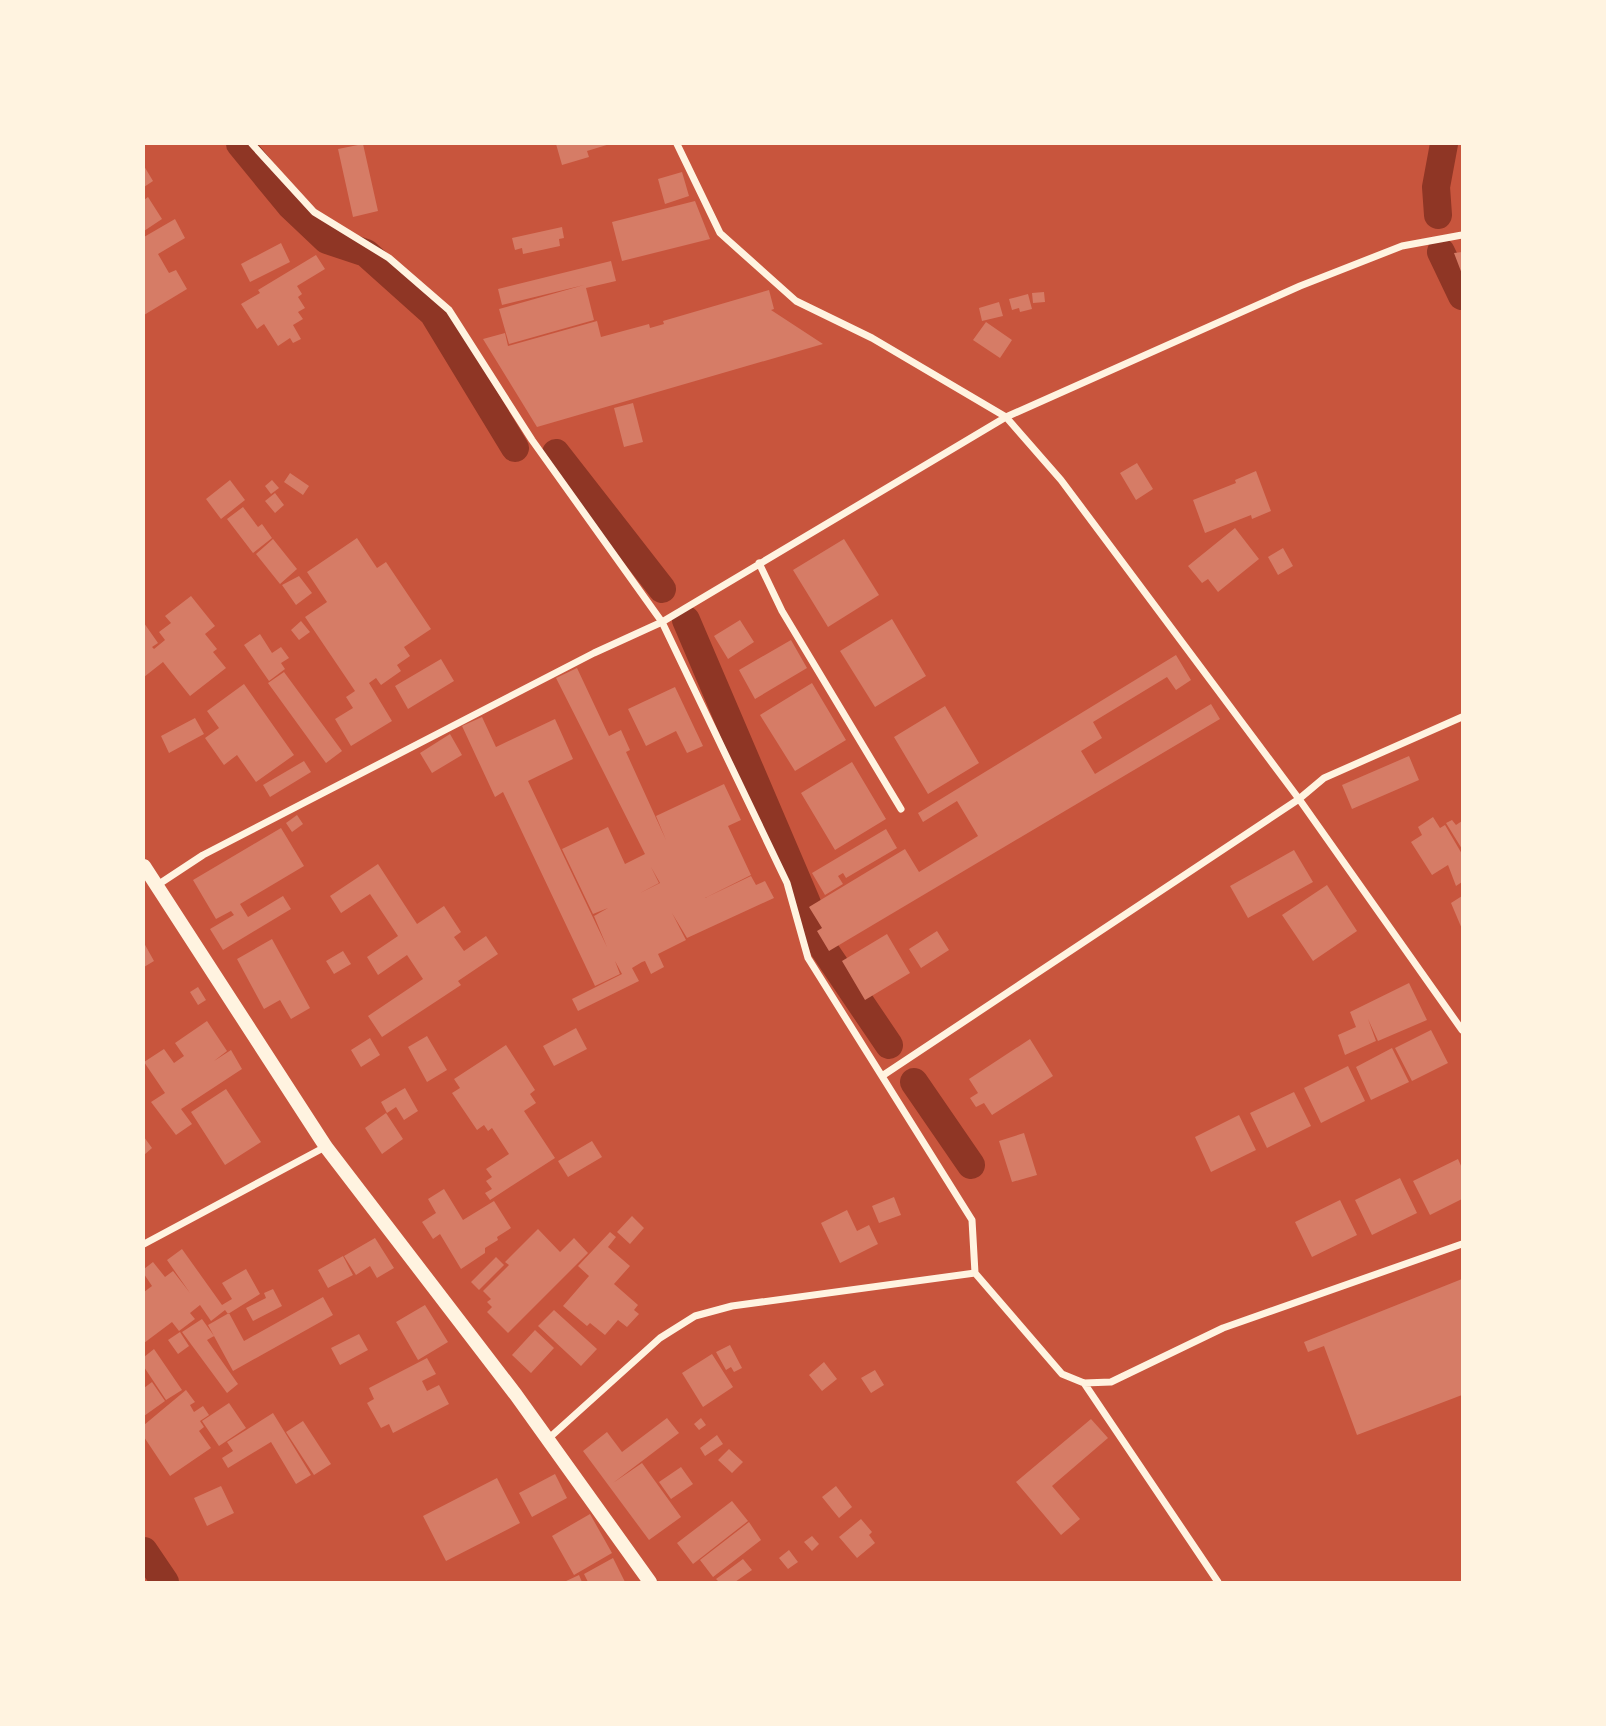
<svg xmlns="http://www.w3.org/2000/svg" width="1606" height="1726" font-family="'DM Sans',sans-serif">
  <rect width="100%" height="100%" fill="#c8553d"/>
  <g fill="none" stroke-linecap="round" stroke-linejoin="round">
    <path stroke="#8f3625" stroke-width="28" d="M240,144L290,205L327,240L366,253L433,313L515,448
      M1438,215L1436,187L1444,144
      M1441,252L1462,296
      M556,453L662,589
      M686,620L806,901L824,949L889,1045
      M914,1082L971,1165
      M144,1551L165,1582"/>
  </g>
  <path fill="#d67c66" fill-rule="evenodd" d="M363,144L378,211L353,217L338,149Z
    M556,144H610L587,151L589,157L562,165Z
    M144,166L153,181L144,187Z
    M682,172L689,196L665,204L658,179Z
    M148,197L162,219L144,231V200Z
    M695,201L710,239L622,261L612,222Z
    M175,219L185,238L158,254L169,273L176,270L187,289L144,315V237Z
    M562,227L564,238L559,239L560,246L523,254L522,248L515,250L512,238Z
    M281,243L290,262L250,282L241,264Z
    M1462,252V274L1454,253Z
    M316,255L325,269L297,286L302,294L298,297L305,308L298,312L303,319L293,325L301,339L293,343L290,338L278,346L264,324L257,329L241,304L260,293L258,290Z
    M611,261L616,281L586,288L594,320L509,344L499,309L584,285L502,305L498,289Z
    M769,290L774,309L771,310L823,344L537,427L483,339L505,333L508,346L597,321L601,337L649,324L650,328L664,324L663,321Z
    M1044,292L1045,302L1033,303L1032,293Z
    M1028,294L1032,309L1020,312L1019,308L1012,310L1009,299Z
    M999,302L1003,316L982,321L979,308Z
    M986,322L1012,340L1000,358L973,340Z
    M633,403L643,442L624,447L614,408Z
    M1137,463L1153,489L1136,500L1120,473Z
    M1256,471L1271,511L1252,519L1251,515L1205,533L1193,500L1236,483L1235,480Z
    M290,473L309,486L303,495L284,482Z
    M230,480L245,500L221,519L206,499Z
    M272,480L279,488L271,494L265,486Z
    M275,493L284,505L275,513L265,501Z
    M243,507L258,527L262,524L272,538L253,553L227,519Z
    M1235,528L1259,559L1218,592L1208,579L1202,583L1188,566Z
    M357,538L377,568L386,562L431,629L404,647L410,656L397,665L401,671L381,685L376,678L369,683L392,721L351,746L335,719L353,708L346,697L355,691L305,617L327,602L307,572Z
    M273,539L297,569L280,584L256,554Z
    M844,539L879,595L828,627L793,570Z
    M1283,548L1293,566L1278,575L1268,557Z
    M299,576L312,593L296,605L282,585Z
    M191,596L215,626L205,634L217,649L213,652L226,668L190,696L163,662L144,677V623L158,643L152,647L154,649L165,640L159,632L171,623L165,616Z
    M892,619L926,676L875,707L840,651Z
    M740,620L754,642L728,659L714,636Z
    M301,621L310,632L299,640L291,630Z
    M260,634L272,653L281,647L289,658L281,663L285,669L269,681L244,645Z
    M791,640L807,668L755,699L739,670Z
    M1176,655L1191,680L1176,690L1167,677L1093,722L1102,738L1081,751L1095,774L1211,704L1220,719L829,951L817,931L822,928L809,907L905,849L919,872L978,836L957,801L923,822L918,813Z
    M441,659L454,681L408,709L395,686Z
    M577,668L609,736L621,730L630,750L626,752L666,840L656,816L724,784L741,820L728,826L751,875L705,898L751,876L756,885L765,881L774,898L687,938L672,913L686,940L658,954L664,967L651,974L645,961L642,962L632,968L639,981L578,1011L572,999L622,974L615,961L620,974L595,986L503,792L495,797L462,726L482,717L496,747L555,719L573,759L528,781L607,947L594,916L608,908L593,914L562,849L608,827L625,864L645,854L556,678ZM651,867L660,883L640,893L659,883Z
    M284,672L342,751L326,763L268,683Z
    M812,683L846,740L795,771L760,715Z
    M244,684L294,755L256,782L237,755L224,765L205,738L219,728L207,711Z
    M675,687L703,746L687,753L676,731L646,746L628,709Z
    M945,706L979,763L928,794L894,737Z
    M195,718L204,734L169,753L161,736Z
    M450,734L462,755L432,773L420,753Z
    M1409,756L1419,780L1352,809L1342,785Z
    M304,761L311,772L270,797L263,785Z
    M852,762L886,819L835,850L801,793Z
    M297,815L303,824L292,832L286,823Z
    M1433,817L1440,828L1445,825L1462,854V882L1456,886L1448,865L1432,875L1411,842L1422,835L1418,827Z
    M1452,820L1456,825L1462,821V849L1446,823Z
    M281,828L304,866L240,904L248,917L283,896L291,909L223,950L210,929L234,915L231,911L216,919L193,880Z
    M886,829L897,848L846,878L843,873L838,876L843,884L825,895L812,873Z
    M1294,850L1313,882L1248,918L1230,886Z
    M378,864L417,924L444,906L461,932L454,937L464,951L486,936L498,954L458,981L461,985L382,1037L368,1016L423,979L407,955L378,975L367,957L398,936L370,894L341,913L330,896Z
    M1327,885L1357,931L1313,961L1282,915Z
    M1462,896V929L1451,903Z
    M937,931L949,950L921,968L909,949Z
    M887,934L910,973L865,1000L842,961Z
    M272,939L310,1008L291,1019L280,1000L264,1009L237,959Z
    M144,943L154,961L144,967Z
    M343,951L351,964L334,974L326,961Z
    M1409,983L1427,1020L1378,1041L1368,1019L1376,1041L1345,1055L1338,1035L1356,1027L1350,1012Z
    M198,987L206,1000L198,1005L190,992Z
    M207,1021L227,1051L214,1061L231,1050L242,1069L181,1109L192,1124L176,1135L151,1102L165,1093L144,1062L164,1049L174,1063L184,1056L175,1043Z
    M576,1028L587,1049L554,1066L543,1046Z
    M1431,1030L1448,1063L1412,1081L1395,1048Z
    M427,1036L447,1070L427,1082L408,1047Z
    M370,1038L380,1055L361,1067L351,1050Z
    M1030,1039L1053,1076L992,1115L984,1103L976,1107L970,1098L978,1093L969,1079Z
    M506,1045L535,1090L530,1094L536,1103L524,1111L555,1158L490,1200L485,1193L492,1189L486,1181L492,1177L486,1169L509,1154L492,1128L488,1131L484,1125L477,1130L452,1093L460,1088L454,1079Z
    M1392,1048L1409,1082L1371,1100L1356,1067Z
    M1348,1066L1365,1101L1321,1123L1304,1088Z
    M405,1088L418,1111L404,1120L396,1107L387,1113L381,1102Z
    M226,1089L261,1142L225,1165L191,1112Z
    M1294,1092L1311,1126L1267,1148L1250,1113Z
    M386,1113L403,1139L382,1154L365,1128Z
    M1239,1115L1256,1150L1211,1172L1195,1137Z
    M1024,1133L1037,1175L1012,1182L999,1141Z
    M144,1137L152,1148L144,1155Z
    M592,1141L602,1157L568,1177L558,1161Z
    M1458,1159L1462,1168V1199L1430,1215L1413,1181Z
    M1400,1178L1417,1213L1372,1235L1355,1200Z
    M444,1189L463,1220L494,1201L511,1228L497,1237L498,1240L485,1248V1253L461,1269L440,1234L433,1239L422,1222L436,1213L428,1199Z
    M894,1197L901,1215L879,1223L872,1206Z
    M1340,1200L1357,1235L1312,1257L1295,1222Z
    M847,1210L857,1231L869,1225L878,1244L840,1263L821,1223Z
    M632,1216L644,1228L630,1244L617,1232Z
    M538,1229L560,1252L574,1238L588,1253L508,1333L487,1312L492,1307L487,1302L491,1299L483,1291L509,1265L505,1262Z
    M610,1232L616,1237L608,1247L630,1266L614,1284L638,1305L634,1310L639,1314L627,1327L618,1320L605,1335L590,1323L587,1326L563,1306L589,1276L578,1266Z
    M375,1238L394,1268L377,1278L370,1266L356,1275L344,1256Z
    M182,1249L222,1305L232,1299L222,1283L246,1269L260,1294L228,1314L225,1310L211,1321L200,1305L190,1313L195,1319L179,1331L172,1322L144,1343V1292L152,1286L144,1274V1269L153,1262L165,1277L173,1271L190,1293L167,1260Z
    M343,1256L353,1275L328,1288L318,1270Z
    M496,1257L504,1265L479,1290L471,1282Z
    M1462,1279V1395L1357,1435L1324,1346L1308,1352L1304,1342Z
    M273,1289L282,1306L253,1321L246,1308L266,1298L264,1293Z
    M323,1297L333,1315L233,1371L208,1325L229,1313L244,1341Z
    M425,1305L448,1342L418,1360L396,1322Z
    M554,1310L597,1349L581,1366L538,1326Z
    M202,1319L214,1336L207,1340L238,1384L227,1393L182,1332Z
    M535,1330L554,1348L531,1373L512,1355Z
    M180,1332L189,1346L178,1354L168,1340Z
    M359,1334L368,1350L340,1365L331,1348Z
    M730,1345L742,1368L734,1372L731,1367L726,1370L716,1352Z
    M154,1349L182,1390L166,1400L144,1367V1357Z
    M712,1354L733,1387L703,1407L682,1373Z
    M427,1358L436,1374L422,1381L427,1391L439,1385L449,1404L393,1433L389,1424L381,1428L367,1403L374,1399L369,1388Z
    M824,1362L837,1379L822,1391L809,1375Z
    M875,1370L884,1385L871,1393L861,1378Z
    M152,1382L165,1401L144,1416V1388Z
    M186,1390L195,1402L190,1405L194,1412L203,1406L209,1415L200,1421L204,1427L199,1431L211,1448L170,1476L144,1437V1425Z
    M229,1403L246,1428L219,1446L202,1421Z
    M273,1413L311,1475L296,1484L271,1442L228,1468L222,1458L233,1451L227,1442Z
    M667,1418L679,1433L613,1483L642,1463L681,1517L649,1540L583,1451L607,1432L622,1452Z
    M701,1418L706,1425L699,1430L694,1424Z
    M1091,1419L1108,1438L1052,1486L1080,1519L1061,1535L1016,1482Z
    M303,1421L331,1464L314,1475L286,1432Z
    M717,1435L723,1444L705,1456L700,1448Z
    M729,1449L743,1462L732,1473L718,1460Z
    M681,1467L693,1484L671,1499L659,1482Z
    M555,1474L567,1498L532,1517L519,1493Z
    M497,1478L520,1523L446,1561L423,1516Z
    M221,1486L234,1513L207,1526L194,1498Z
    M836,1486L852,1507L839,1518L822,1497Z
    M732,1501L748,1521L693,1564L677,1543Z
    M590,1514L612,1553L574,1575L552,1536Z
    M861,1519L872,1532L869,1535L875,1543L857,1558L839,1537Z
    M749,1522L761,1540L713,1577L700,1560Z
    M812,1536L819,1544L812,1551L804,1542Z
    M789,1550L798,1562L788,1569L779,1558Z
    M613,1558L625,1582H588L584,1574Z
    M743,1559L752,1570L735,1582H719L716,1579Z
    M579,1575L582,1582H564Z"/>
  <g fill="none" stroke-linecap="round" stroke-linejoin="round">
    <path stroke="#fff3e0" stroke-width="7" d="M252,144L314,212L389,258L449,310L532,440L662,622L787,883L808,958L972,1220L975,1273L1062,1374L1084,1383L1111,1382L1223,1328L1462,1244
      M677,144L720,233L796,301L872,338L1006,417L1061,480L1299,799L1462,1030
      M759,563L782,611L901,809
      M156,886L203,855L594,653L662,622L1006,417L1300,286L1402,246L1462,235
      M882,1076L1299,799L1324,778L1462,717
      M144,1244L325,1147
      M1084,1383L1218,1582
      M548,1439L660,1338L695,1316L732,1306L975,1273"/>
    <path stroke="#fff3e0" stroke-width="14" d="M144,866L326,1147L516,1395L650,1582"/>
  </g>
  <rect width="1606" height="1726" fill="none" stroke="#fff3e0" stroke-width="290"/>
</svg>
